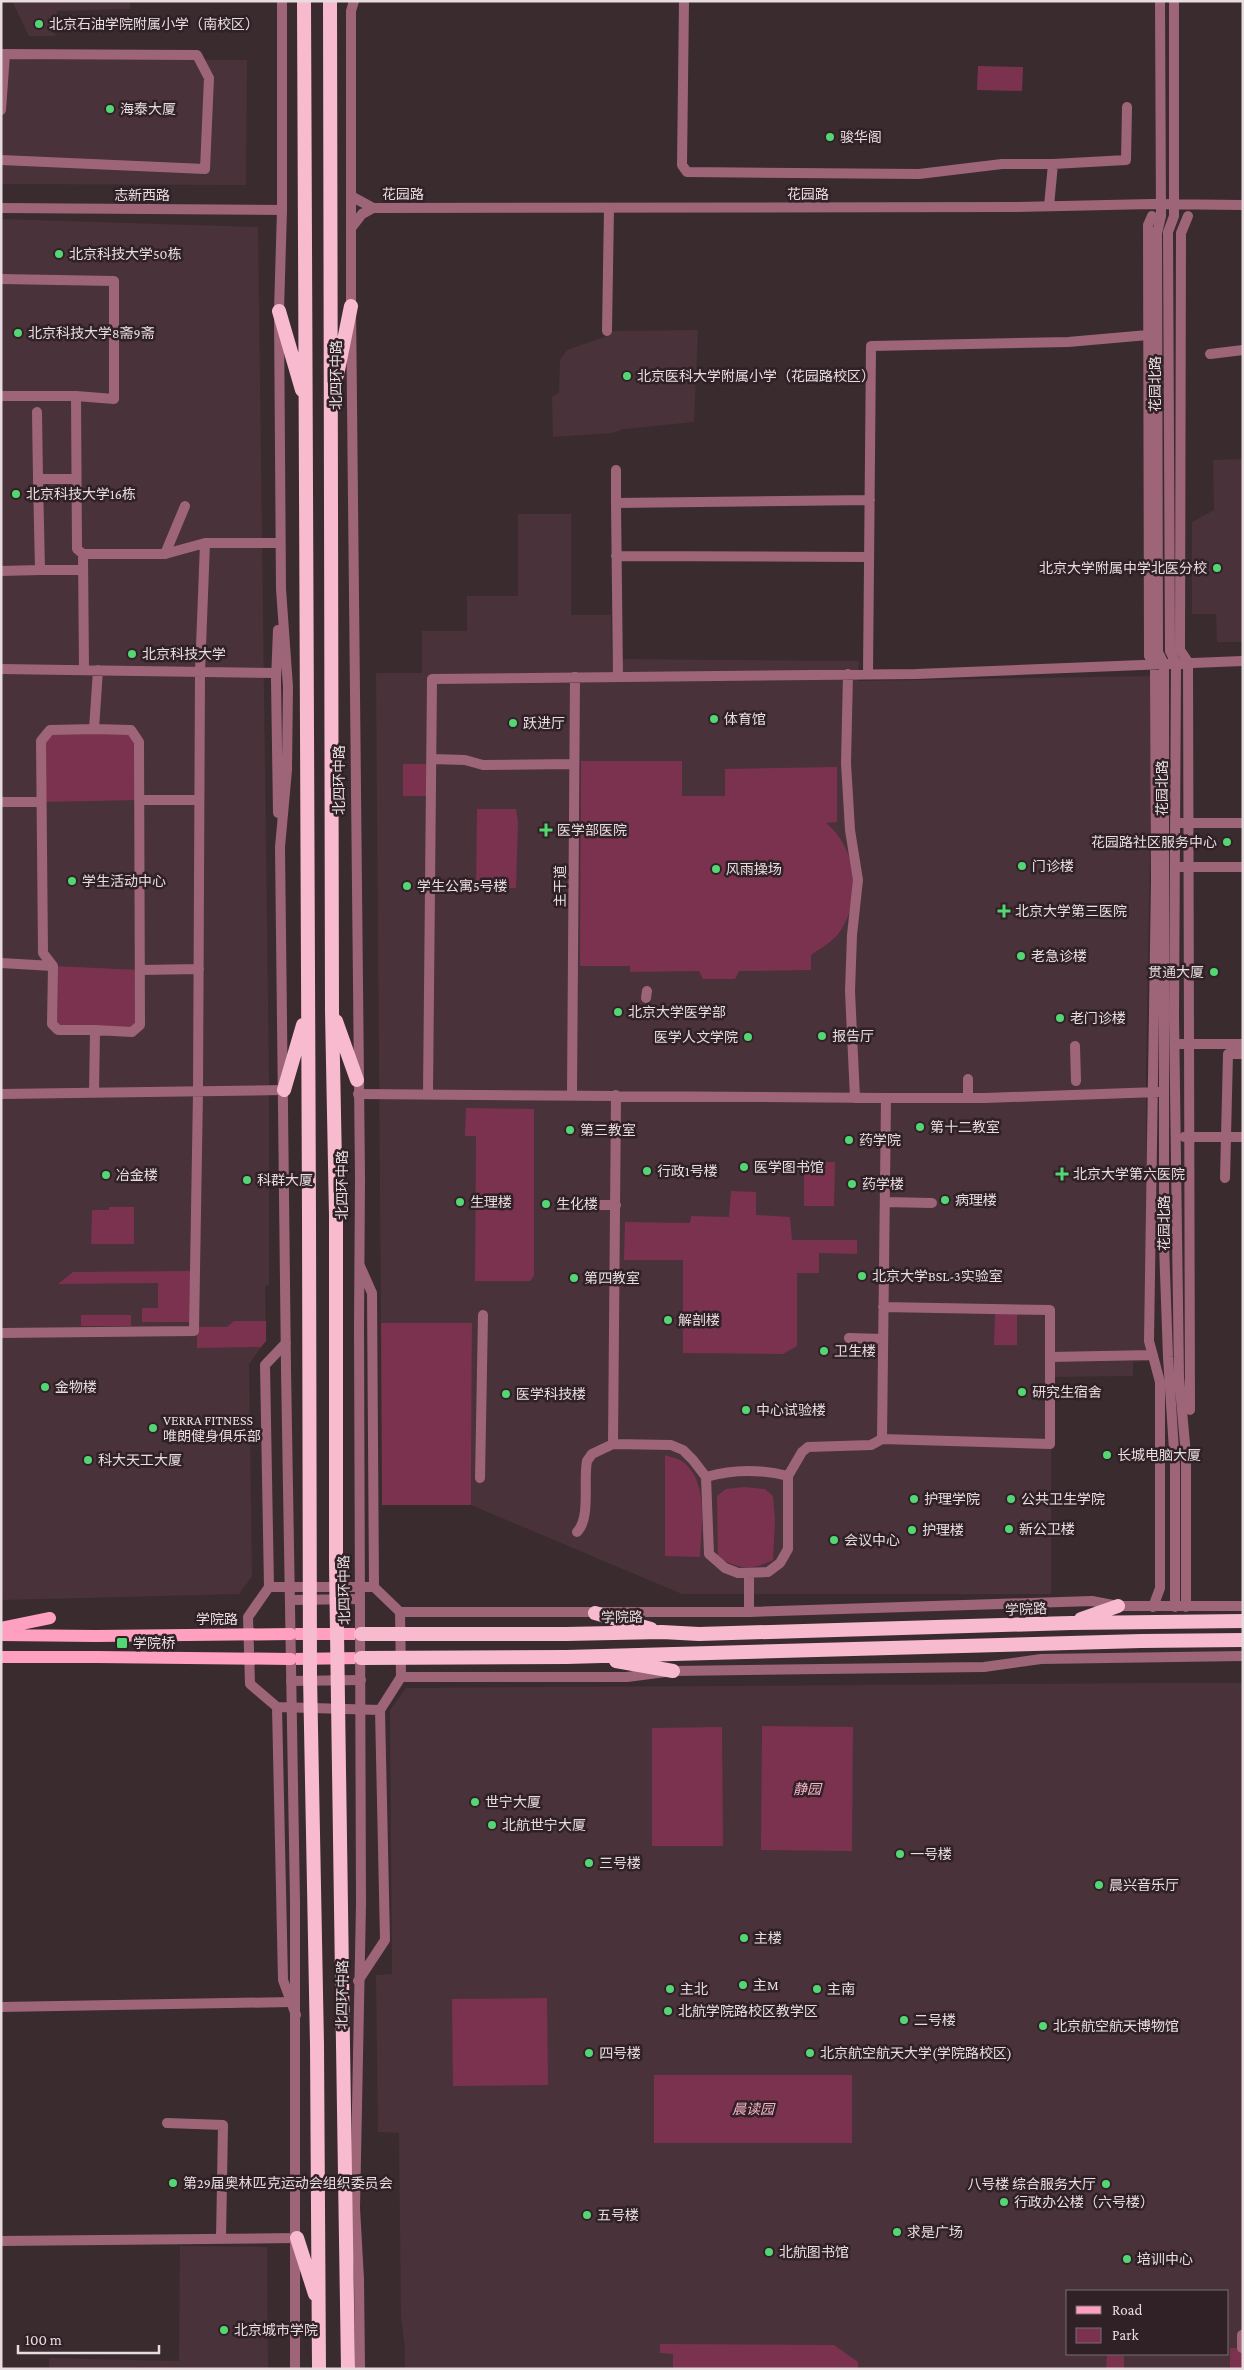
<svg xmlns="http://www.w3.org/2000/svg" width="1244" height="2370" font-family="'Crimson Pro','Noto Sans SC',serif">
  <rect width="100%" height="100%" fill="#3a2b2f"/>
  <path fill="#493239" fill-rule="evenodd" d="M12,1H130V9L57,11L55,36H29Z
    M1,59L247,60L246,185L1,184Z
    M1,219L258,227L269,1080V1285L265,1286L266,1341L249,1364L252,1576L239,1594L1,1600Z
    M698,330L694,422L624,429L612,433L553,437L552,397L559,392L560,360L567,350L605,337L607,331Z
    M1243,459V642H1217L1216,614H1192V522L1214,510L1213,460Z
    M518,514H571V615H611L612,659L859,661L858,681L1153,676L1146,1080L1148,1361L1133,1362V1376L1051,1377V1594H682L471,1505L472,1323H381L376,673H422V631H467V596H518Z
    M1172,1683H1243V2369H405V2348L401,2318L399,2133L378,2132L376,1975L392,1974L390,1710L406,1688ZM1068,2291H1228V2354H1068Z
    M180,2246L267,2247L268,2369H49V2358L179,2361Z"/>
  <path fill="#7b324e" d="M978,66L1023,67L1022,91L977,90Z
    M50,730H131L139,742L140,800L41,802V741Z
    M581,761H682V796H725V769L837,767V822L826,823C857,848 862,897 841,930C834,941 821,948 811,955V970L739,971L735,979H703L699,971L630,972V966H580Z
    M403,764H426V796H403Z
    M477,809H516L518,822L516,888H476Z
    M53,966L140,970V1025L132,1032L58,1030L52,1024Z
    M466,1108L534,1109V1276L530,1281H475L476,1136H465Z
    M804,1162H835L834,1206H804Z
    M731,1191L756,1192V1215L790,1217L792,1240H857V1254L819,1253V1273H797V1346L783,1354L683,1353V1260H624L625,1222L690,1223L691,1216L729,1217Z
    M109,1207H134V1244H91L92,1210H109Z
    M191,1271V1322H142V1308H158V1283L58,1284L73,1272Z
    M995,1313H1017V1345H994Z
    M81,1315H131V1326H81Z
    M234,1321H266V1341L261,1347L197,1348V1327H227Z
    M381,1323H472L471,1505H382Z
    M665,1455C670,1457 676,1458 680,1460C710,1478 701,1528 700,1557L665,1556Z
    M744,1487L765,1489L773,1496L775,1521L773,1560C750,1571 741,1569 718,1558L717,1496L726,1489Z
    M762,1726L853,1727L852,1851L761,1850Z
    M722,1727L723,1846H652V1728Z
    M547,1998L548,2085L453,2086L452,1999Z
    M654,2075H852V2143H654Z
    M660,2344L834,2345L858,2362V2369H673V2354L660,2353Z
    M1230,2348H1243V2369H1230Z
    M1107,2355L1124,2356V2369H1106Z"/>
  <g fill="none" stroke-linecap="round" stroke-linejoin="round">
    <path stroke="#9e6578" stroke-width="10" d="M684,1L682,165L687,172L919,174L1002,164H1053L1049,206
      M1,54L197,55L209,78L205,169L1,160
      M1,110L5,54
      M1053,164L1126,160L1127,107
      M1152,216L1148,225L1149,656L1155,665L1156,880L1149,1341L1160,1382V1588L1153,1607
      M1188,216L1181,233L1180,650L1188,662L1190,1410
      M1,279L114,281V399L76,396
      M607,331L609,208
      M1210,354L1243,350
      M1,396H76L77,549L83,554L84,670
      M37,412L38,479H76
      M38,479L40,570H83
      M616,503V470
      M83,554H165L185,506
      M165,554L205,543
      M616,556L869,557
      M1,571L40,570
      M1,669L276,673
      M848,674L846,763L850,830L858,880L852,935L850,991L855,1098
      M868,674L871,346L1068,342L1148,335L1154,337
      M618,677L616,503L870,500
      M94,729L131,730L139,742L140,1025L132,1032L95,1030
      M432,759L465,760L483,765L574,764
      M140,800H199
      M1,802H41
      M1176,823H1243
      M1175,867H1243
      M1,963L53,966
      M140,970L199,969
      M646,998L647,991
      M1175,1044H1243
      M1075,1046L1076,1081
      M968,1079V1098
      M94,1093L95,1030H58L52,1024L53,966L43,953L41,741L50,730L94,729L98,670
      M1,1094L284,1090
      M358,1094L886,1098H985L1158,1092
      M428,1094L432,679L916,674L1243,661
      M572,1095L575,677
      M616,1095L613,1444L671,1445L683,1450L693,1460L706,1477L709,1554L725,1568L738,1573L768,1572L780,1563L788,1549V1476L802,1452L808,1447L871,1445L882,1439L886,1098
      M1184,1137H1243
      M1225,1178L1228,1054H1243
      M885,1202L932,1203
      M570,1205H616
      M883,1307L1050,1310V1357
      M1,1333L194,1331L198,1092L200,672L205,543H280
      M849,1338L883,1339
      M882,1439L1050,1444V1357L1153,1355
      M706,1477C734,1469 760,1469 788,1476
      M480,1478L483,1315
      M577,1532C591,1518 583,1481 587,1461L592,1454L613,1444
      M749,1612V1574
      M1,2007L291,2002
      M167,2123L223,2125L221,2239
      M1,2241L297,2238
      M1242,2335V2348"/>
    <path stroke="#9e6578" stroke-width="10" d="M282,1V210L279,311L281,589L288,687L287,770L280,847L286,1369
      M354,1L351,11V306L360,1178L359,1327
      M1160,1L1161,216L1157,233L1158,652L1164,664V1245L1168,1357L1175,1466V1607
      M1174,1V216L1168,232L1170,651L1176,663L1174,1017L1179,1377L1186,1455V1607
      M351,196L373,208L1017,207L1152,204L1243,205
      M1,208L282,210
      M352,227L362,214L373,208
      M278,813L276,680L278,630
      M286,1343L265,1365L269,1587L248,1617L250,1684L277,1707L283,1980L296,2015
      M269,1587H374
      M291,1600L360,1599
      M400,1612H749L1092,1601L1118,1606H1243
      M401,1677H627L673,1671L984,1667L1041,1659L1243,1656
      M291,1681L361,1680
      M277,1707L380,1710
      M358,1981L385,1940L380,1710L401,1677L400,1612L374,1587L372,1293L360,1266
      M295,2369V1903
      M360,2369L359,2279L355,2208L361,1904"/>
    <path stroke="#ffa0c0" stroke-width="12" d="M1,1628L50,1618
      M291,1634H361
      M1,1635L96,1636
      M1,1657H96
      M291,1659L361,1658"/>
    <path stroke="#f8bace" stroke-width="14" d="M304,1L309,1216
      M330,1L332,1011L336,1216
      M279,311L302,390
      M337,375L351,306
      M336,1021L357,1080
      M284,1090L303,1025
      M595,1613L651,1629
      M1081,1619L1118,1606
      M566,1634L662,1632L699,1634L1071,1623L1243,1621
      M566,1657L1141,1641L1243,1640
      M616,1661L673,1671
      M317,2045L319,2369
      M343,2045L348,2369
      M297,2238L315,2294"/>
    <path stroke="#9e6578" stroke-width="10" d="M359,1327L361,1904
      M286,1369L295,1903"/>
    <path stroke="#ffa0c0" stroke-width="12" d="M96,1636L291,1634
      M96,1657L291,1659"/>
    <path stroke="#f8bace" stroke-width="14" d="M309,1216L310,1675L317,2045
      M336,1216V1563L343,2045
      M361,1634H566
      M361,1658L566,1657"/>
  </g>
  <g fill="#53d673" stroke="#302126" stroke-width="2">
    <circle cx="39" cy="24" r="5"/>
    <circle cx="110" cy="109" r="5"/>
    <circle cx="830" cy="137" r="5"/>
    <circle cx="59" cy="254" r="5"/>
    <circle cx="18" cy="333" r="5"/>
    <circle cx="627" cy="376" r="5"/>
    <circle cx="16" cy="494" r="5"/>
    <circle cx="1217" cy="568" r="5"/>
    <circle cx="132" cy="654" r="5"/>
    <circle cx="714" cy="719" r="5"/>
    <circle cx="513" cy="723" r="5"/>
    <path d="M543.5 822.5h5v5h5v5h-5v5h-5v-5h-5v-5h5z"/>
    <circle cx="1227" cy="842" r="5"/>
    <circle cx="1022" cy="866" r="5"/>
    <circle cx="716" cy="869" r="5"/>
    <circle cx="72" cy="881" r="5"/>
    <circle cx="407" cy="886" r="5"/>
    <path d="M1001.5 903.5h5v5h5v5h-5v5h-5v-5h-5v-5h5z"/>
    <circle cx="1021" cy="956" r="5"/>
    <circle cx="1214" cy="972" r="5"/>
    <circle cx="618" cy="1012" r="5"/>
    <circle cx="1060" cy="1018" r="5"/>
    <circle cx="822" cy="1036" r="5"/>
    <circle cx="748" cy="1037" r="5"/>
    <circle cx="920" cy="1127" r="5"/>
    <circle cx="570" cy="1130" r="5"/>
    <circle cx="849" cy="1140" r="5"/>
    <circle cx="744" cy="1167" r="5"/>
    <circle cx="647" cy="1171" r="5"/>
    <path d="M1059.5 1166.5h5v5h5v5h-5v5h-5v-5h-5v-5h5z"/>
    <circle cx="106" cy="1175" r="5"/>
    <circle cx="247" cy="1180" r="5"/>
    <circle cx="852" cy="1184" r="5"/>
    <circle cx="945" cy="1200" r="5"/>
    <circle cx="460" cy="1202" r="5"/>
    <circle cx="546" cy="1204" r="5"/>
    <circle cx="862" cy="1276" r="5"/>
    <circle cx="574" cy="1278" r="5"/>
    <circle cx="668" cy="1320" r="5"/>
    <circle cx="824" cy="1351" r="5"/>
    <circle cx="45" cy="1387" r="5"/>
    <circle cx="1022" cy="1392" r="5"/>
    <circle cx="506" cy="1394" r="5"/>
    <circle cx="746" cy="1410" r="5"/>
    <circle cx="153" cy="1428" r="5"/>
    <circle cx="1107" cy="1455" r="5"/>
    <circle cx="88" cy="1460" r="5"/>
    <circle cx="914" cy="1499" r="5"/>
    <circle cx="1011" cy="1499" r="5"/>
    <circle cx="1009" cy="1529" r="5"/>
    <circle cx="912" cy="1530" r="5"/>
    <circle cx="834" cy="1540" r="5"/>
    <rect x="116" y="1637" width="12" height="12" rx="2.5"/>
    <circle cx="475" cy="1802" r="5"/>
    <circle cx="492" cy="1825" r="5"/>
    <circle cx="900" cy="1854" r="5"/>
    <circle cx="589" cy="1863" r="5"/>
    <circle cx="1099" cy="1885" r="5"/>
    <circle cx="744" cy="1938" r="5"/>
    <circle cx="743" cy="1985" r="5"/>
    <circle cx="670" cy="1989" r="5"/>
    <circle cx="817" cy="1989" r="5"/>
    <circle cx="668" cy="2011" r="5"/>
    <circle cx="904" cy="2020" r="5"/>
    <circle cx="1043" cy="2026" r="5"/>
    <circle cx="589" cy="2053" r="5"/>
    <circle cx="810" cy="2053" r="5"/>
    <circle cx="173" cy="2183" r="5"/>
    <circle cx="1106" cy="2184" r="5"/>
    <circle cx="1004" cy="2202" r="5"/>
    <circle cx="587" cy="2215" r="5"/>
    <circle cx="897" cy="2232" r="5"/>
    <circle cx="769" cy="2252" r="5"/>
    <circle cx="1127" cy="2259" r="5"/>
    <circle cx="224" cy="2330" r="5"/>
  </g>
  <g text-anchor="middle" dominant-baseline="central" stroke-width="5" stroke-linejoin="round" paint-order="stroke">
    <g font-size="14" fill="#e7dcdf" stroke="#302126" text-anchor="start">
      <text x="49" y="24">北京石油学院附属小学（南校区）</text>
      <text x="120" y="109">海泰大厦</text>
      <text x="840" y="137">骏华阁</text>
      <text x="69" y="254">北京科技大学50栋</text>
      <text x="28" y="333">北京科技大学8斋9斋</text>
      <text x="637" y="376">北京医科大学附属小学（花园路校区）</text>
      <text x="26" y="494">北京科技大学16栋</text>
      <text x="1207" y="568" text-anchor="end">北京大学附属中学北医分校</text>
      <text x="142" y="654">北京科技大学</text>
      <text x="724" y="719">体育馆</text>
      <text x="523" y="723">跃进厅</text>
      <text x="557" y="830">医学部医院</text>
      <text x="1217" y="842" text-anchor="end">花园路社区服务中心</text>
      <text x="1032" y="866">门诊楼</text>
      <text x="726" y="869">风雨操场</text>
      <text x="82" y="881">学生活动中心</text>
      <text x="417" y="886">学生公寓5号楼</text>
      <text x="1015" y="911">北京大学第三医院</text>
      <text x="1031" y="956">老急诊楼</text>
      <text x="1204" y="972" text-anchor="end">贯通大厦</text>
      <text x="628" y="1012">北京大学医学部</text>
      <text x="1070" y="1018">老门诊楼</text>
      <text x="832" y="1036">报告厅</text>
      <text x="738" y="1037" text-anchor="end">医学人文学院</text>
      <text x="930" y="1127">第十二教室</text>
      <text x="580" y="1130">第三教室</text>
      <text x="859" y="1140">药学院</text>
      <text x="754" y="1167">医学图书馆</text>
      <text x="657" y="1171">行政1号楼</text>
      <text x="1073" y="1174">北京大学第六医院</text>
      <text x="116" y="1175">冶金楼</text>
      <text x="257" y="1180">科群大厦</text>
      <text x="862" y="1184">药学楼</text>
      <text x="955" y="1200">病理楼</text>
      <text x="470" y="1202">生理楼</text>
      <text x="556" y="1204">生化楼</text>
      <text x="872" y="1276">北京大学BSL-3实验室</text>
      <text x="584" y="1278">第四教室</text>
      <text x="678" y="1320">解剖楼</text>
      <text x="834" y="1351">卫生楼</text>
      <text x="55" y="1387">金物楼</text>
      <text x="1032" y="1392">研究生宿舍</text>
      <text x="516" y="1394">医学科技楼</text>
      <text x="756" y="1410">中心试验楼</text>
      <text x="163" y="1420">VERRA FITNESS<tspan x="163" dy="16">唯朗健身俱乐部</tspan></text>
      <text x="1117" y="1455">长城电脑大厦</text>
      <text x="98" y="1460">科大天工大厦</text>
      <text x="924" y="1499">护理学院</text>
      <text x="1021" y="1499">公共卫生学院</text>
      <text x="1019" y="1529">新公卫楼</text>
      <text x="922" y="1530">护理楼</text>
      <text x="844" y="1540">会议中心</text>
      <text x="133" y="1643">学院桥</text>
      <text x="485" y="1802">世宁大厦</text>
      <text x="502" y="1825">北航世宁大厦</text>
      <text x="910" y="1854">一号楼</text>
      <text x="599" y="1863">三号楼</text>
      <text x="1109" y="1885">晨兴音乐厅</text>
      <text x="754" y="1938">主楼</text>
      <text x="753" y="1985">主M</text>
      <text x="680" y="1989">主北</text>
      <text x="827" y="1989">主南</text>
      <text x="678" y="2011">北航学院路校区教学区</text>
      <text x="914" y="2020">二号楼</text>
      <text x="1053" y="2026">北京航空航天博物馆</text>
      <text x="599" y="2053">四号楼</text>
      <text x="820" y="2053">北京航空航天大学(学院路校区)</text>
      <text x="183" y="2183">第29届奥林匹克运动会组织委员会</text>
      <text x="1096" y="2184" text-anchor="end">八号楼 综合服务大厅</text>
      <text x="1014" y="2202">行政办公楼（六号楼）</text>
      <text x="597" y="2215">五号楼</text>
      <text x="907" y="2232">求是广场</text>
      <text x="779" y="2252">北航图书馆</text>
      <text x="1137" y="2259">培训中心</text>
      <text x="234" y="2330">北京城市学院</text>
    </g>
    <g font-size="14" fill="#e7dcdf" stroke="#302126">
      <text x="403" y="194">花园路</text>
      <text x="808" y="194">花园路</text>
      <text x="142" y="195">志新西路</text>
      <text transform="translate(336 375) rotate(-90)">北四环中路</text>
      <text transform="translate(1155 384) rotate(-90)">花园北路</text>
      <text transform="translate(339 780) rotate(-90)">北四环中路</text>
      <text transform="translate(1162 788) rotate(-90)">花园北路</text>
      <text transform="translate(560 886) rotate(-90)">主干道</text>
      <text transform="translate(342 1185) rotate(-90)">北四环中路</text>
      <text transform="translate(1164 1223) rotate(-90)">花园北路</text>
      <text transform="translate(344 1590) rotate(-91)">北四环中路</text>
      <text transform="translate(1026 1609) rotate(-3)">学院路</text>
      <text transform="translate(622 1617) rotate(-1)">学院路</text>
      <text x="217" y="1619">学院路</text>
      <text transform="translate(342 1995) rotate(-89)">北四环中路</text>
    </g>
    <g font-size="14" font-style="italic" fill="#f9b3c9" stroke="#302126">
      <text x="807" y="1789">静园</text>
      <text x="753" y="2109">晨读园</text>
    </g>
  </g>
  <rect width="1244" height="2370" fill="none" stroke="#e7dcdf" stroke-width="5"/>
  <rect x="1066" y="2290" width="162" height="65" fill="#302126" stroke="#796c70"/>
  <rect x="1076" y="2306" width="25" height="8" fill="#ffa0c0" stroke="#796c70"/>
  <text x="1112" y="2315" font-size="15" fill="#e7dcdf">Road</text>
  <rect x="1076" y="2328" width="25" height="15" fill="#7b324e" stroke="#796c70"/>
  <text x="1112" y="2340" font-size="15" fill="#e7dcdf">Park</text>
  <path d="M18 2345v8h141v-8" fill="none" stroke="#e7dcdf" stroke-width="2.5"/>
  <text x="25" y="2345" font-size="15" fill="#e7dcdf" stroke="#302126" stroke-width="4" paint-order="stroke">100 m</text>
</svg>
